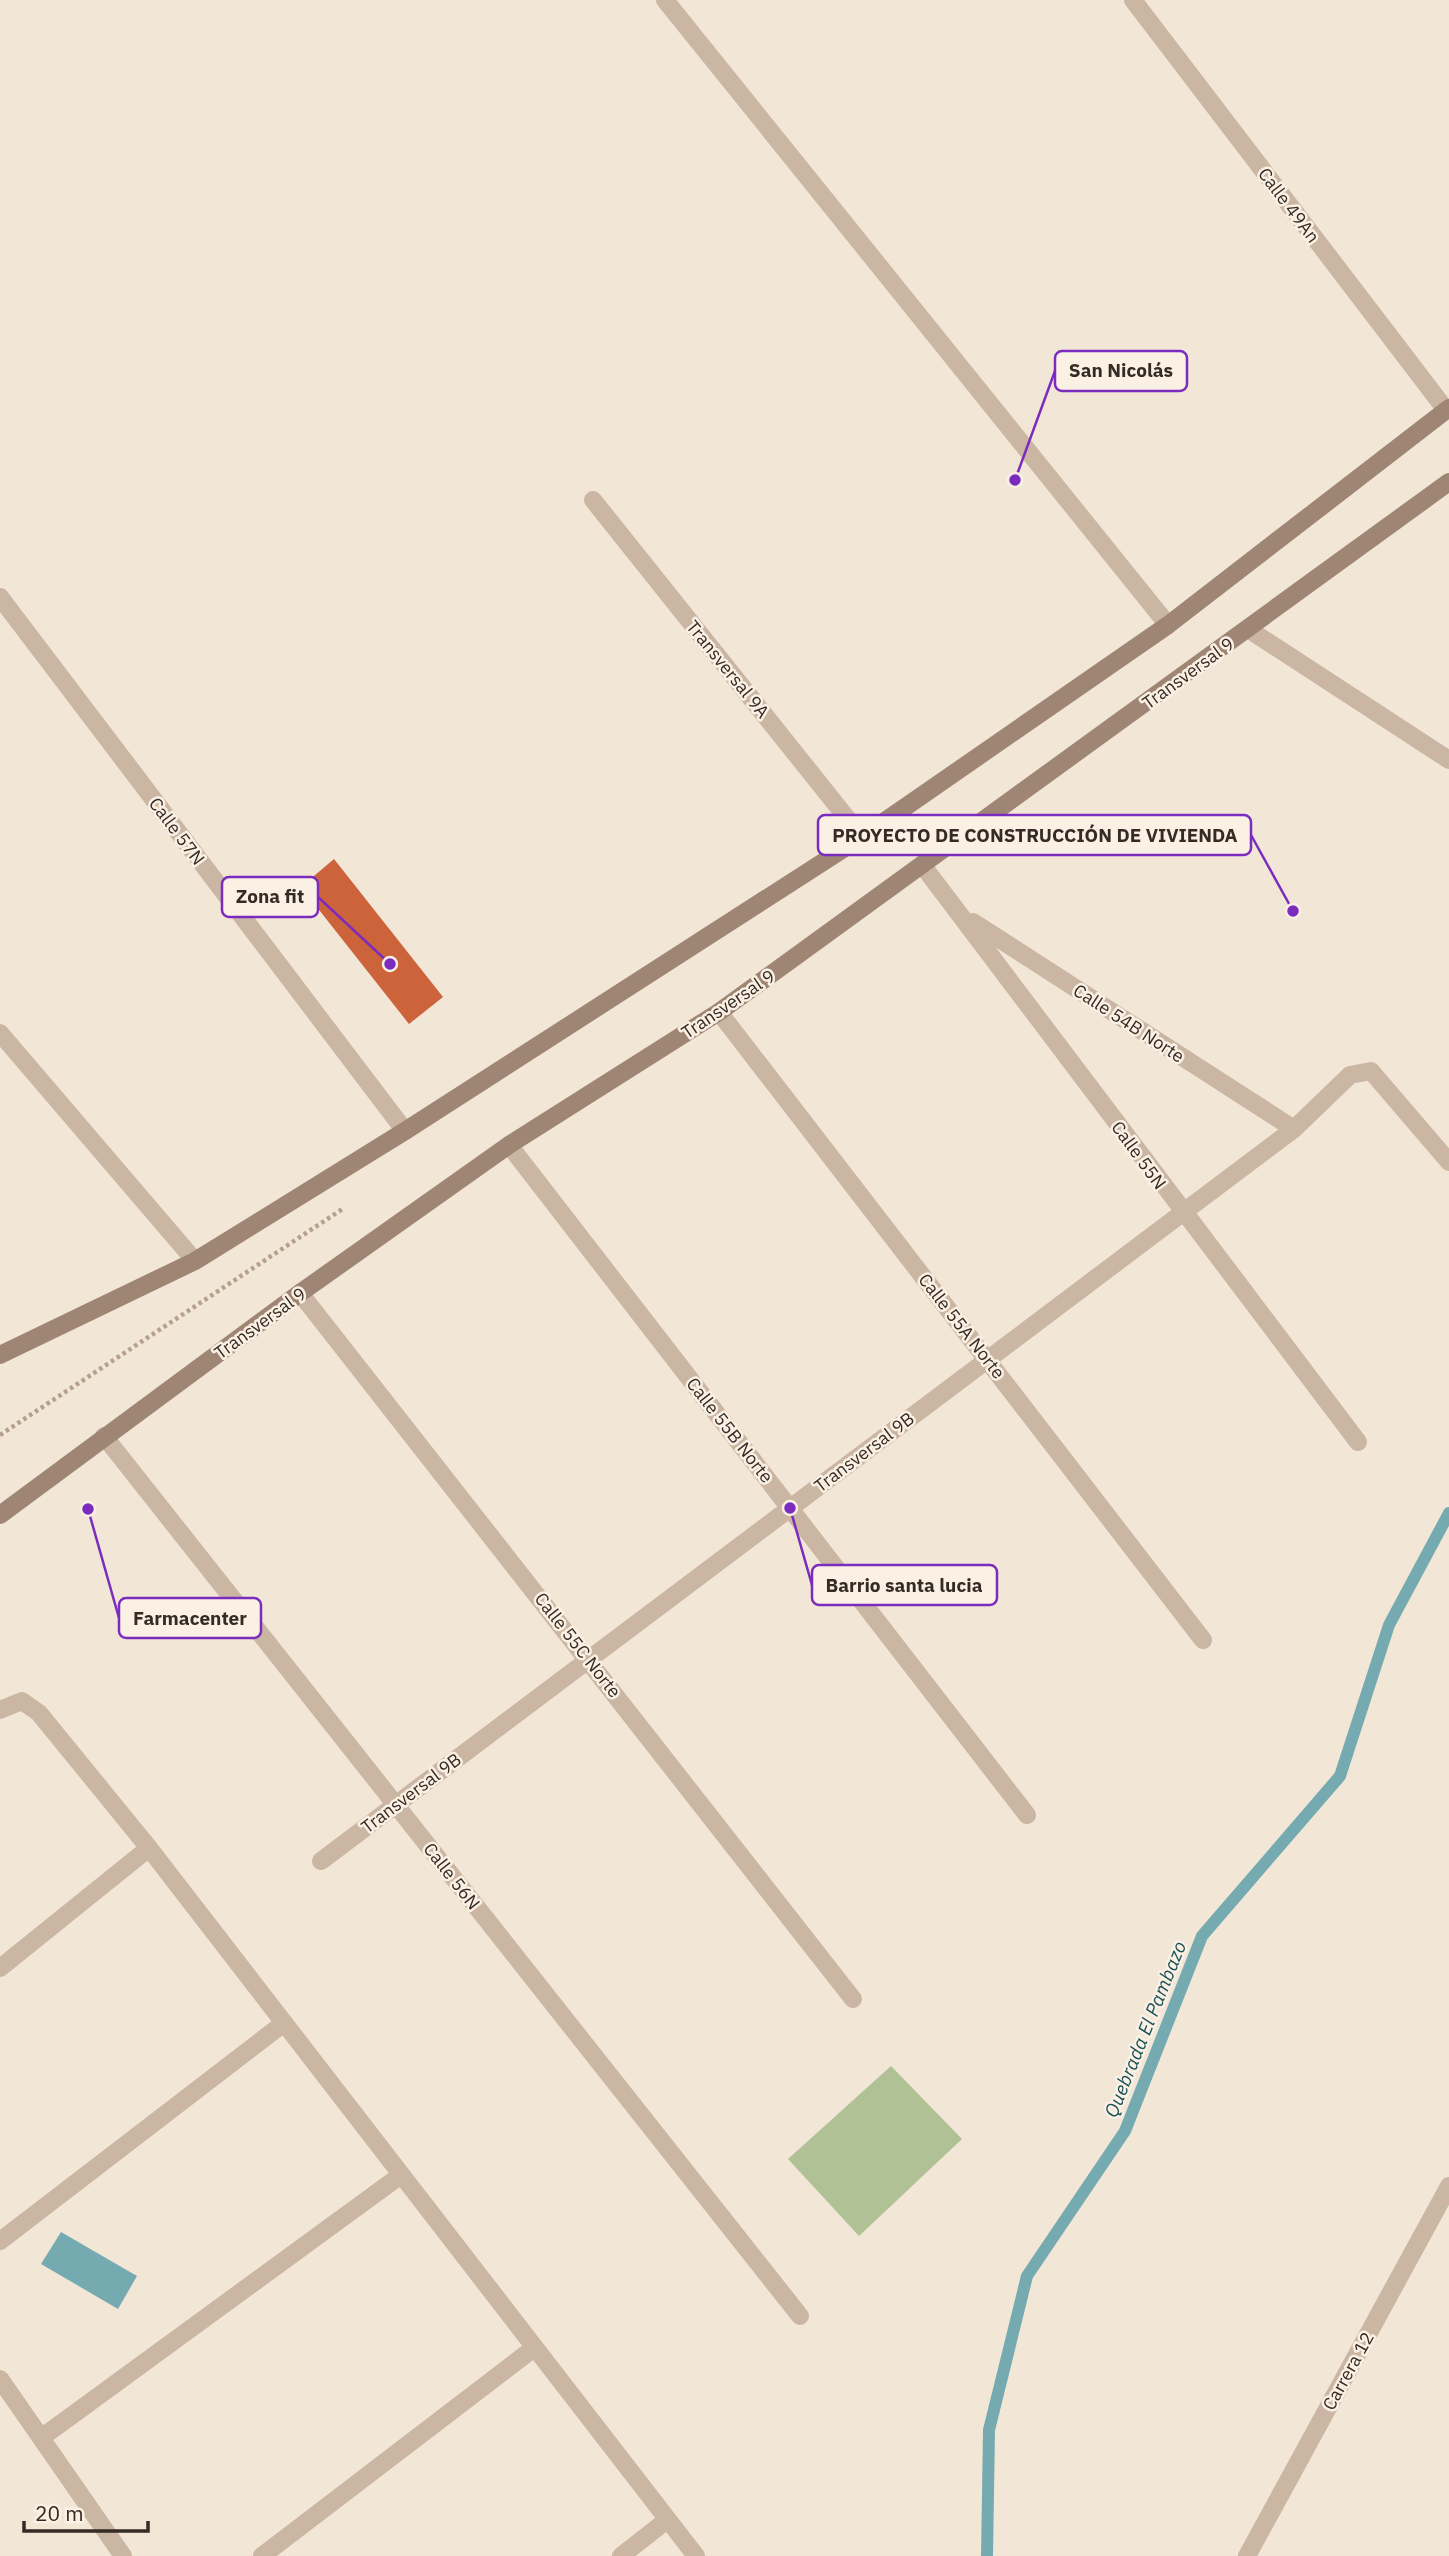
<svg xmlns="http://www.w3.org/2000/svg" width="1449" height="2556" font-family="'IBM Plex Sans',sans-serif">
  <rect width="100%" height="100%" fill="#f2e6d7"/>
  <path fill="#b1c196" d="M891,2066L962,2139L859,2236L788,2159Z"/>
  <path fill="#75abb0" d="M61,2232L137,2276L118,2309L41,2264Z"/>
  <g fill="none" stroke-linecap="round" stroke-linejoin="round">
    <path stroke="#75abb0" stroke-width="12" d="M987,2556L989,2430L1027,2276L1125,2131L1202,1936L1340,1776L1389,1625L1449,1513"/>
  </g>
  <path fill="#cc633b" d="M334,859L443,997L409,1024L301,887Z"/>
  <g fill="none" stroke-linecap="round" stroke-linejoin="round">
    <path stroke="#b6a08d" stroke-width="4.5" stroke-dasharray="3.5 3.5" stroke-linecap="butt" d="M0,1435L344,1208"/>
    <path stroke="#cab6a3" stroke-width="18" d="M0,1710L22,1701L39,1713L149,1848L696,2556
      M0,1968L149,1848
      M0,2241L284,2023
      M0,2379L123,2556
      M41,2438L401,2175
      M262,2556L534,2348
      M621,2556L667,2520"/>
    <path stroke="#cab6a3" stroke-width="18" d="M665,0L1168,625
      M1133,0L1446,410
      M593,500L862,837
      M0,597L405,1131
      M1248,629L1449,760
      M923,866L1358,1442
      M973,922L1294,1129
      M719,1012L1203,1640
      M0,1033L195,1261
      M509,1145L1027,1815
      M300,1293L853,1999
      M104,1436L800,2316
      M321,1861L1294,1129L1350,1075L1371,1071L1449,1162
      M1247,2556L1449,2186"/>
    <path stroke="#9e8574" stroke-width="18" d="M0,1355L195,1261L405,1131L862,837L1168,625L1449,408
      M0,1515L300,1293L509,1145L719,1012L1449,482"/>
  </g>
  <g text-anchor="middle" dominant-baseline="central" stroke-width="5" stroke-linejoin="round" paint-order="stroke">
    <g font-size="18" fill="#352b25" stroke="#faf0e3">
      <text transform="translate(1289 205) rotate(53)">Calle 49An</text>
      <text transform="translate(728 669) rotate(51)">Transversal 9A</text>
      <text transform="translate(1188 673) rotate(-36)">Transversal 9</text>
      <text transform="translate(177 831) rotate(53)">Calle 57N</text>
      <text transform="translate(728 1004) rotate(-34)">Transversal 9</text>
      <text transform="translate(1129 1023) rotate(33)">Calle 54B Norte</text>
      <text transform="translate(1139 1155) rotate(54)">Calle 55N</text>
      <text transform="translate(260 1323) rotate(-36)">Transversal 9</text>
      <text transform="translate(962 1326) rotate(52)">Calle 55A Norte</text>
      <text transform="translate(730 1430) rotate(52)">Calle 55B Norte</text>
      <text transform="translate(864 1452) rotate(-37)">Transversal 9B</text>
      <text transform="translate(578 1645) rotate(52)">Calle 55C Norte</text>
      <text transform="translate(411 1793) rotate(-37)">Transversal 9B</text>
      <text transform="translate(452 1876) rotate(52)">Calle 56N</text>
      <text transform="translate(1348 2371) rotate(-61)">Carrera 12</text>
    </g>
    <g font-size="19" font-style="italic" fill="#195158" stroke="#faf0e3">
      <text transform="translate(1145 2029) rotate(-68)">Quebrada El Pambazo</text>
    </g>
  </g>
  <path fill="none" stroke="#7b2cbf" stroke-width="2.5" d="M1015 480L1055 371M1293 911L1251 835M390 964L318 897M790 1508L812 1585M88 1509L119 1618"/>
  <g fill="#7b2cbf" stroke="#faf0e3" stroke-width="2.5">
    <circle cx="1015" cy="480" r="7"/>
    <circle cx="1293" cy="911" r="7"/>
    <circle cx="390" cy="964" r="7"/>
    <circle cx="790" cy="1508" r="7"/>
    <circle cx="88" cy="1509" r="7"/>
  </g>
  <g fill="#faf0e3" stroke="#7b2cbf" stroke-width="2.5">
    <rect x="1055" y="351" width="132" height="40" rx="7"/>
    <rect x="818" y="815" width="433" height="40" rx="7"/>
    <rect x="222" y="877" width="96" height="40" rx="7"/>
    <rect x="812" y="1565" width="185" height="40" rx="7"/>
    <rect x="119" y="1598" width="142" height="40" rx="7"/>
  </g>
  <g font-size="19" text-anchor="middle" font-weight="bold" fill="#352b25">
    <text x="1121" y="377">San Nicolás</text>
    <text x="1035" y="842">PROYECTO DE CONSTRUCCIÓN DE VIVIENDA</text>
    <text x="270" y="903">Zona fit</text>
    <text x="904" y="1592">Barrio santa lucia</text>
    <text x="190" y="1625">Farmacenter</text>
  </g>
  <path d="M24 2521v10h124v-10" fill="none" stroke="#352b25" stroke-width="3.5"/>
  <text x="35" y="2521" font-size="21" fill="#352b25" stroke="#faf0e3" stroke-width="5" paint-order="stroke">20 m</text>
</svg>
